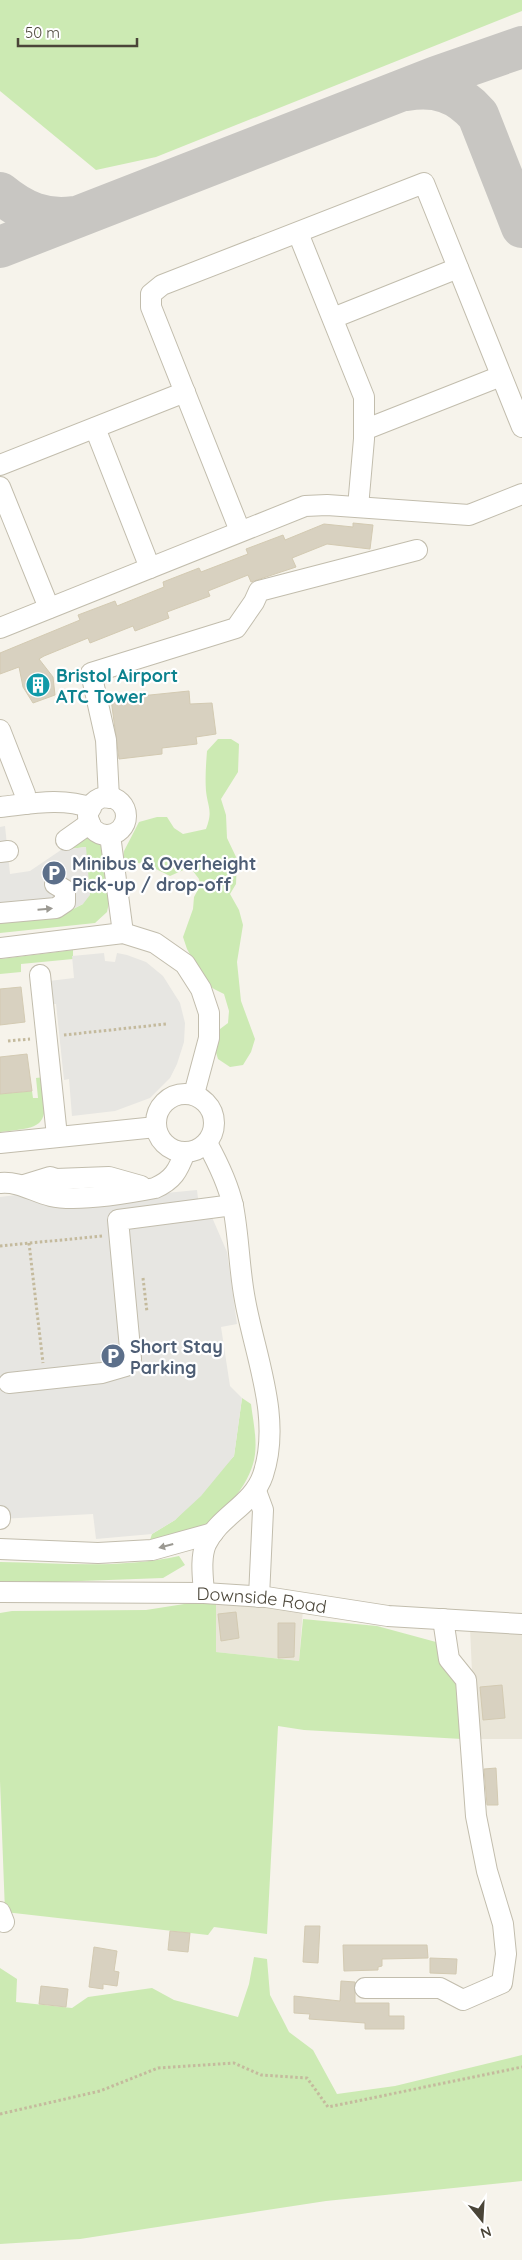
<svg xmlns="http://www.w3.org/2000/svg" width="522" height="2260" font-family="Quicksand,sans-serif">
  <rect width="100%" height="100%" fill="#f6f3eb"/>
  <path fill="#eae6d9" d="M216,1599L303,1609L299,1661L216,1652Z
    M470,1628L522,1629V1739H475Z"/>
  <path fill="#cceab3" d="M0,0H522V11L156,157L96,170L0,91Z
    M218,739H231L239,744L238,772L221,799L226,815L227,838L237,859L236,884L230,894L239,910L243,925L237,962L241,1001L255,1039L251,1052L243,1065L230,1067L218,1059L212,1040L220,1029L228,1023L229,1011L224,994L214,989L205,982L187,949L183,937L193,909L194,897L200,886L199,879L190,867L170,876C162,872 155,868 147,865C139,862 131,864 123,859L124,851L139,822L157,817H167L174,828L183,834L206,829C213,811 208,808 206,791C205,778 206,764 207,751Z
    M84,835H89L103,848L110,898L107,912L95,923L0,933V920L73,909L83,904L86,847L61,850Z
    M73,950V959L21,964V972L0,974V959Z
    M44,1077C46,1125 49,1127 0,1132V1094L32,1091L33,1098H38L36,1078Z
    M242,1398L251,1404C253,1420 257,1438 255,1454C251,1490 212,1526 179,1539C170,1542 158,1542 149,1543L152,1534L175,1520L234,1456Z
    M179,1556L185,1565L163,1578L0,1584V1562C60,1563 120,1569 179,1556Z
    M216,1599V1652L299,1661L303,1619L377,1626L436,1642L442,1660L461,1685L462,1739L304,1730L278,1726L267,1934L214,1927L208,1935L5,1912L0,1781V1613L12,1611L146,1610Z
    M254,1957L267,1959L270,1995L285,2024L289,2032L313,2050L337,2094L395,2086L522,2055V2181L326,2201L80,2239L0,2244V1968L17,1979L16,2002L72,2008L88,1997L152,1988L174,2000L238,2017L249,1984Z"/>
  <path fill="#e7e6e2" d="M5,826L10,874L30,871L61,850L86,847L90,895L83,904L73,909L0,920V827Z
    M104,953L105,961L115,962L117,953L127,955L146,962L163,976L180,1003L185,1023L184,1042L177,1064L170,1078L150,1098L115,1111L72,1116L69,1079L64,1080L56,1004H51L49,981L74,978L72,956Z
    M197,1190L200,1215H211L227,1252L237,1324L221,1327L230,1386L242,1398L234,1456L201,1496L175,1520L152,1534L96,1539L93,1514L0,1519V1197L24,1194L124,1197Z"/>
  <g fill="none" stroke-linecap="round" stroke-linejoin="round">
    <path stroke="#c8c6c2" stroke-width="42" d="M406,90C436,85 458,92 478,115L522,227
      M0,193C23,212 45,221 74,217
      M0,247L436,77L522,47"/>
  </g>
  <path fill="#d8d1c0" stroke="#d3cab2" d="M353,523L373,525L370,549L327,544L292,558L296,567L251,582L248,575L208,591L210,596L167,612L169,618L135,631L133,626L90,643L88,638L44,656L39,659L53,677L55,695L33,703L23,687L19,667L0,674V653L80,620L78,615L115,601L117,606L164,587L163,582L199,568L201,572L248,554L246,549L283,535L285,540L324,524L353,527Z
    M189,691L190,704L212,703L216,734L196,737L197,744L162,748V754L119,759L111,699Z
    M21,987L25,1022L0,1025V989Z
    M27,1054L32,1091L0,1094V1057Z
    M236,1612L239,1638L221,1641L218,1614Z
    M278,1623H295L294,1657L278,1658Z
    M502,1685L505,1718L483,1720L480,1687Z
    M496,1768L498,1805H487L484,1769Z
    M305,1926H320L318,1963L303,1962Z
    M170,1931L190,1933L188,1952L168,1950Z
    M343,1945H427L428,1958L382,1959V1966L378,1967V1970L344,1971Z
    M94,1947L117,1951L114,1971L119,1972L117,1986L103,1984V1989L89,1987Z
    M430,1958L457,1959L456,1974L430,1973Z
    M341,1981L355,1982V2003H389V2016H404V2029H365V2023L309,2019L310,2014L294,2013V1996L340,2001Z
    M41,1986L68,1989L66,2007L39,2004Z"/>
  <g fill="none" stroke-linecap="round" stroke-linejoin="round">
    <defs>
      <g id="minor">
        <path d="M298,233L364,397V439L358,507"/>
        <path d="M333,318L458,268"/>
        <path d="M95,428L150,568"/>
        <path d="M364,430L501,376"/>
        <path d="M0,465L185,392"/>
        <path d="M0,487L49,608"/>
        <path d="M240,531L151,307V294L162,285L424,183L522,427"/>
        <path d="M0,628L305,506L327,505L469,515L522,494"/>
        <path d="M0,730L25,794L26,804"/>
        <circle cx="107" cy="816" r="19"/>
        <path d="M109,798L106,740L91,673L236,628L254,602L259,591L417,550"/>
        <path d="M0,807C29,804 63,797 91,808"/>
        <path d="M110,835L123,933"/>
        <path d="M66,840L90,823"/>
        <path d="M0,852L8,851"/>
        <path d="M0,913L56,908L65,902V890L55,884"/>
        <path d="M0,948L123,933L155,943L185,964L201,989L209,1013V1038L194,1094"/>
        <path d="M40,975L57,1136"/>
        <circle cx="185" cy="1123" r="29"/>
        <path d="M0,1143L156,1127"/>
        <path d="M0,1183C19,1181 34,1192 51,1196C76,1202 129,1193 155,1188C173,1180 178,1171 185,1152"/>
        <path d="M24,1185L50,1177L56,1179L109,1177L141,1186"/>
        <path d="M9,1383L102,1373L126,1366L131,1359L118,1220L233,1205"/>
        <path d="M256,1491L263,1510L259,1597"/>
        <path d="M0,1516V1519"/>
        <path d="M0,1549L98,1553L152,1550L213,1533"/>
        <path id="s1" d="M0,1592L204,1593L266,1597L388,1616L522,1624"/>
        <path d="M204,1593C203,1578 200,1558 206,1544C219,1516 253,1505 263,1475C282,1418 255,1356 245,1300C239,1269 239,1237 233,1206C228,1183 218,1163 207,1143"/>
        <path d="M0,1912L4,1922"/>
        <path d="M365,1988H440L463,2000L502,1983L506,1954L503,1924L487,1871L476,1816L466,1680L449,1659L443,1619"/>
      </g>
    </defs>
    <use href="#minor" stroke="#c2bdad" stroke-width="22"/>
    <path stroke="#c4ba9d" stroke-width="3" stroke-dasharray="2.5 2.5" stroke-linecap="butt" d="M64,1035L166,1024
      M8,1041L30,1039
      M29,1243L43,1363
      M0,1246L102,1236
      M143,1278L147,1312
      M0,2114L100,2091L158,2068L234,2063L261,2075L307,2078L328,2107L522,2067"/>
    <use href="#minor" stroke="#fff" stroke-width="20"/>
  </g>
  <defs><path id="oneway-solid" d="M-6-.8H1V-3.2L6.5 0L1 3.2V.8H-6Z" transform="scale(1.25)"/></defs>
  <g fill="#9b9992">
    <use href="#oneway-solid" transform="translate(45 909) rotate(-5)"/>
    <use href="#oneway-solid" transform="translate(166 1546) rotate(165)"/>
  </g>
  <defs>
    <symbol id="building-disc" viewBox="-11 -11 22 22"><circle r="9.5" fill="#0f9aa8" stroke="#fff"/><path d="M-4-6H4V6H1V3H-1V6H-4ZM-2.5-4.3h1.7v1.8h-1.7ZM.8-4.3h1.7v1.8H.8ZM-2.5-1h1.7V.8h-1.7ZM.8-1h1.7V.8H.8Z" fill="#fff"/></symbol>
    <symbol id="parking-disc" viewBox="-11 -11 22 22"><circle r="9.5" fill="#5c6f8a" stroke="#fff"/><path d="M-3.5-5.5H1a3.5 3.5 0 0 1 0 7H-1V5.5H-3.5ZM-1-3.4V-.6H.8a1.4 1.4 0 0 0 0-2.8Z" fill="#fff"/></symbol>
  </defs>
  <g fill-rule="evenodd">
    <use href="#building-disc" x="24" y="671" width="28" height="28"/>
    <use href="#parking-disc" x="40" y="859" width="28" height="28"/>
    <use href="#parking-disc" x="99" y="1342" width="28" height="28"/>
  </g>
  <g text-anchor="middle" dominant-baseline="central" stroke-width="4.5" stroke-linejoin="round" paint-order="stroke">
    <g font-size="18" font-weight="bold" fill="#0d838f" stroke="#fff" text-anchor="start">
      <text x="56" y="675">Bristol Airport<tspan x="56" dy="21">ATC Tower</tspan></text>
    </g>
    <g font-size="18" font-weight="bold" fill="#4e5e75" stroke="#fff" text-anchor="start">
      <text x="72" y="863">Minibus &amp; Overheight<tspan x="72" dy="21">Pick-up / drop-off</tspan></text>
      <text x="130" y="1346">Short Stay<tspan x="130" dy="21">Parking</tspan></text>
    </g>
    <g font-size="18" fill="#4a4538" stroke="#fff">
      <text stroke="none"><textPath href="#s1" startOffset="262">Downside Road</textPath></text>
    </g>
  </g>
  <g transform="translate(482 2220) rotate(162)" stroke="#ffffff" stroke-width="4" paint-order="stroke">
  <path d="M0-4L9 19L0 12L-9 19Z" fill="#4a4538"/>
  <text y="-8" font-size="14" font-weight="bold" text-anchor="middle" fill="#4a4538">N</text>
  </g>
  <path d="M18 38v8h119v-8" fill="none" stroke="#4a4538" stroke-width="2.5"/>
  <text x="25" y="38" font-size="15" fill="#4a4538" stroke="#ffffff" stroke-width="4" paint-order="stroke">50 m</text>
</svg>
